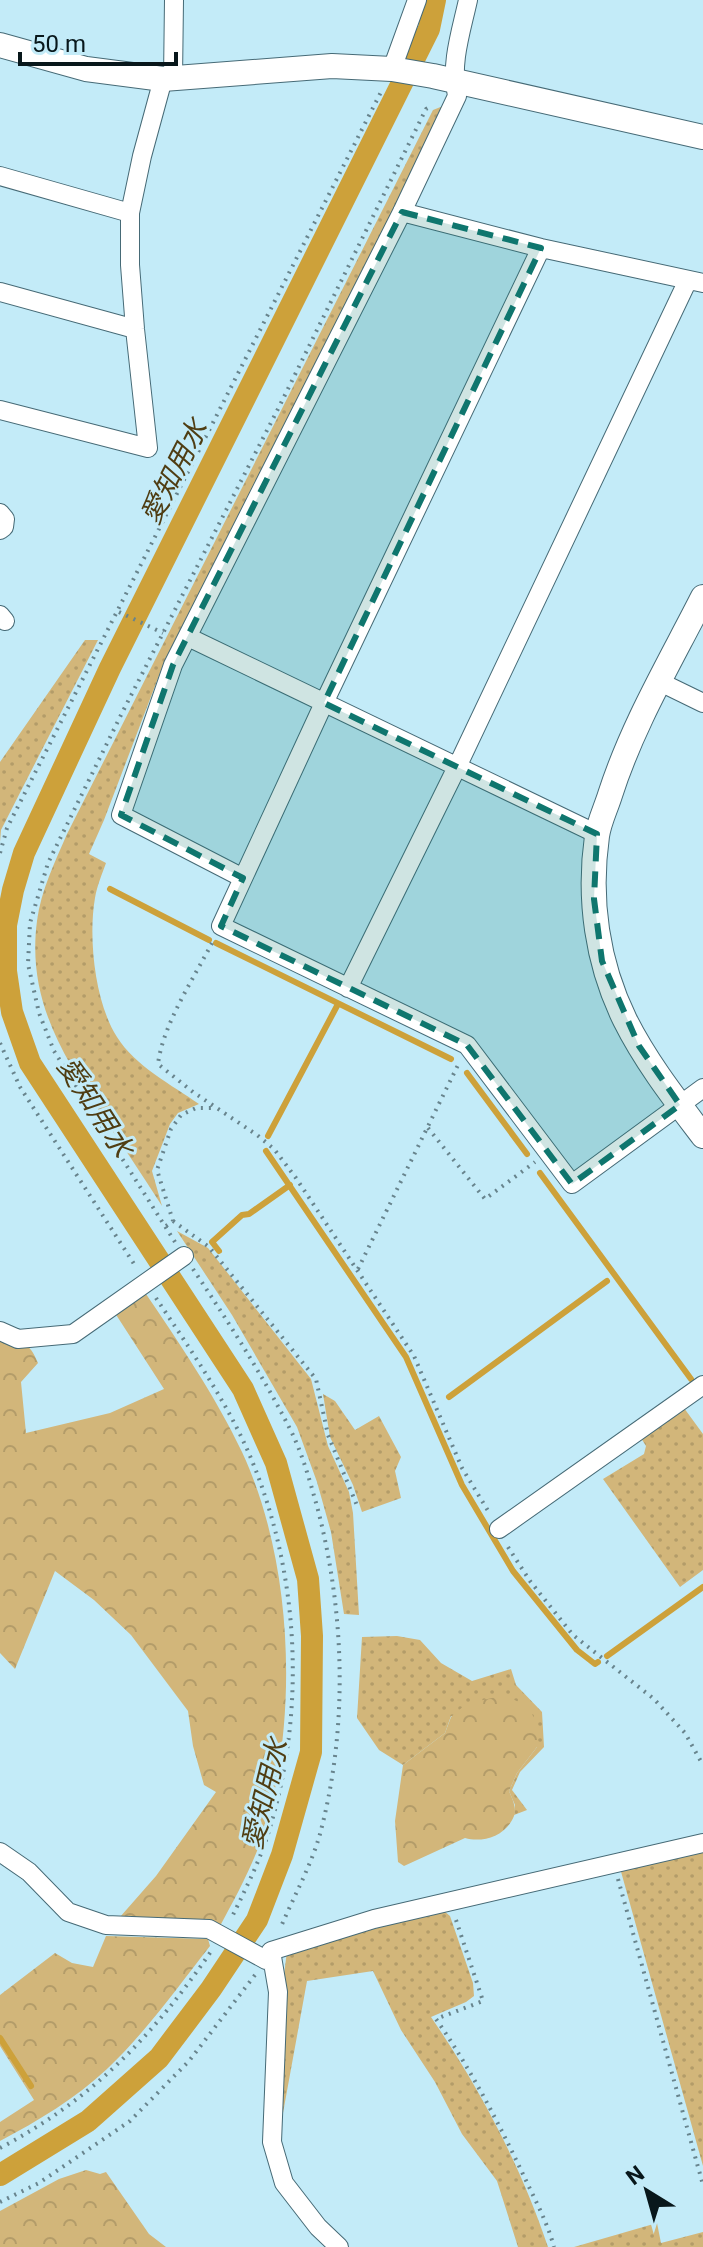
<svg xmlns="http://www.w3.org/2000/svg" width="703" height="2247" font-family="Roboto,'Noto Sans JP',sans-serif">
  <defs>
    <pattern id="grass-dots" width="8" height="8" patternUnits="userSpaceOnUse" patternTransform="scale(2)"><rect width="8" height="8" fill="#d2b67a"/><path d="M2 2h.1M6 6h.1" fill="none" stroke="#b39c69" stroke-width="1.8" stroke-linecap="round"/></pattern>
    <pattern id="forest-crowns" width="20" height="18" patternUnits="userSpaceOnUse" patternTransform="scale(2)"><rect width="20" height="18" fill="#d2b67a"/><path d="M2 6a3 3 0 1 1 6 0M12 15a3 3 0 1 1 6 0" fill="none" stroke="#b39c69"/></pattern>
  </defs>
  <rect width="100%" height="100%" fill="#c3ebf8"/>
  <path fill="url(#grass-dots)" d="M443,106V111L163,665L104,820L89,854L106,863C102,874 97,886 95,898C88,938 95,1003 117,1037C135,1066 172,1085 199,1104L178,1113L170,1124L152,1171L162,1206C142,1175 122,1144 101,1114C61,1052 27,998 37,921C41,890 55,862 67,834L433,110Z
    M85,640H98L1,830L0,842V762Z
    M177,1231L208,1248L311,1379L328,1446L349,1492L353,1513L359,1615L344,1614L331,1532L317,1482L297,1427L232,1315Z
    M323,1394L335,1401L355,1430L379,1416L401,1457L395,1471L401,1498L362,1512L353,1485L330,1437Z
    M684,1408L703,1434V1570L680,1587L603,1479L644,1454L646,1446L641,1438Z
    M397,1636L420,1640L441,1663L472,1681L511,1669L516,1685L542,1712L544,1747L520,1772L512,1790L527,1810L514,1815L515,1805L509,1791L517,1773L537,1747L451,1716L445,1733L403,1765L379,1750L357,1718L362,1637Z
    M703,1846V2166L620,1868Z
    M444,1911L450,1916L473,1983L474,1996L466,2002L431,2017C479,2087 521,2166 548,2247H518L497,2181L462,2134L435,2082L401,2030L373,1971L307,1981L281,2124L284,1975L287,1951Z
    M657,2223L661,2243L703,2232V2247H574Z"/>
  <path fill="url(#forest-crowns)" d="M144,1291C178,1341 216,1397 242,1452C291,1557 298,1703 269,1815C259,1854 239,1891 220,1926L120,1917L156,1876L216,1792L204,1785L193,1746L188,1711L131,1635L94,1600L55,1571L15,1669L0,1653V1337C22,1342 29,1341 38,1363L21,1382L26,1433L110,1413L164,1389L113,1310Z
    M505,1695L528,1707L537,1723V1747L517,1773L509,1791C512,1798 517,1808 514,1816C506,1836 483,1843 465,1838L404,1866L398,1862L395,1821L403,1765L445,1733L451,1717L466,1704Z
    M106,1936L208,1939L210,1946C177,1988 146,2032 107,2069C76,2098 38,2121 0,2141V2122L34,2100L0,2046V1995L55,1953L72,1963L93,1967Z
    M86,2170L100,2174L106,2172L149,2234L166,2247H0V2211L59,2179Z"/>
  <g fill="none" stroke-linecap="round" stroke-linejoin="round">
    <path stroke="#cda13a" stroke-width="6" d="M110,889L209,940
      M216,943L451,1059
      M467,1073L527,1154
      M268,1136L338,1004
      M266,1151L406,1357L462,1485L513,1571L577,1650L595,1664L598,1662
      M540,1173L691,1379
      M219,1251L212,1242L242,1215L249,1214L290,1185
      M449,1397L607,1281
      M607,1656L703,1587
      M0,2038L31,2086"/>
    <path stroke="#cda13a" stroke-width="22" d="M0,2175L88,2121L159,2058L211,1989L257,1920L282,1855L311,1752L312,1636L308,1579L276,1463L243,1389L30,1063L12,1012L6,971V925L13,890L24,853L110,668L429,29L435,0"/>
    <defs>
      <path id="street" d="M392,69L417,0
        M173,79L174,0
        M0,176L130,213
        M402,212L541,248L703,283
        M541,248L324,703L221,926L467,1045L572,1184L703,1088
        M0,292L135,329
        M0,410L148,448L135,329L130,265V213L142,156L163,79
        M0,513L5,519L4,527L0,530
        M0,615L5,621
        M188,637L597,834
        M660,682L703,703
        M243,878L121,815L173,665L402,212L457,96C450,64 461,32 468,0
        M348,988L457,767L688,280
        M0,1331L18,1339L73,1334L184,1256
        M499,1529L703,1385
        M0,1852L29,1872L68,1912L106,1925L209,1929L266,1960
        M339,2247L318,2227L284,2183L272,2142L278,1992L271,1951L374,1919L703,1843"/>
      <path id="secondary" d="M0,45L86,69L163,79L332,66L392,69L433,76L703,137
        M703,597C670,662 632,726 610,795C606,808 599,822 597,836C588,899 597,963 625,1020C646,1062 675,1099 703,1136"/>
    </defs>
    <use href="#street" stroke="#466a76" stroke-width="20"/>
    <use href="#secondary" stroke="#466a76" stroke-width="26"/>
    <path stroke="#68848d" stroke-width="4" stroke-dasharray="2 6" stroke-linecap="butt" d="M119,612L163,633
      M0,853L7,828L382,90
      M212,943C194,978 163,1024 158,1064L193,1092L257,1135L274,1149L296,1178L414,1356L462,1468L490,1514
      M0,1043L20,1087L136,1267
      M428,1128L485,1199L535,1162
      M173,1221L209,1247L316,1379L328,1435L358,1508
      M166,1226L173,1221L157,1170L171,1129L181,1115L196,1108H213
      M175,1242L54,1051L39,1013L28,964L30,923L48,863L122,713L280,405L426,109L432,106
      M193,1269C229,1323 264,1377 293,1435C304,1459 311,1485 318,1510C345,1615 348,1729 320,1834C311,1866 293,1898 280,1929
      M358,1269L458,1065
      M156,1298C188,1346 223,1396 247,1449C298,1565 307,1702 271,1824C262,1857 246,1888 231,1919
      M508,1547L530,1581L573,1635L654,1699L685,1733L703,1765
      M618,1879L703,2185
      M456,1920L483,2001L436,2019C470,2068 496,2118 522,2172C533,2196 547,2221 554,2247
      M0,2148C93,2099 153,2036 212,1950
      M0,2202L39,2183L130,2121L189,2061L255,1975"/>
    <use href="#street" stroke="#fff" stroke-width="18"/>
    <use href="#secondary" stroke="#fff" stroke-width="24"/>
  </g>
  <path fill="#0f766e" fill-opacity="0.2" stroke="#0f766e" stroke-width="6" stroke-dasharray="16 10" stroke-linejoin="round" d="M402,212L541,248L324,703L597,834L594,899L602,961L639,1046L680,1105L572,1184L467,1045L221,926L243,878L121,815L173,665Z"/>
  <g text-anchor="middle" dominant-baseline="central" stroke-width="6" stroke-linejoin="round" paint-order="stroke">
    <g font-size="28" font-style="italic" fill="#4f3d13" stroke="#c3ebf8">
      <text transform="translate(174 472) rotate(-63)">愛知用水</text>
      <text transform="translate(95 1107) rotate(57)">愛知用水</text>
      <text transform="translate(265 1794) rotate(-76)">愛知用水</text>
    </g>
  </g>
  <g transform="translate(647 2191) rotate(323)" stroke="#c3ebf8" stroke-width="6" paint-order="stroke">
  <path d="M0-6L14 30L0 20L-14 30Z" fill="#08171b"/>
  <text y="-12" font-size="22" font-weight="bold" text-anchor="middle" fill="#08171b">N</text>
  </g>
  <path d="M20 52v12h156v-12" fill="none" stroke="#08171b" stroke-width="4"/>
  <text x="32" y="52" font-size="24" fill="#08171b" stroke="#c3ebf8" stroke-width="6" paint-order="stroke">50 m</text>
</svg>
